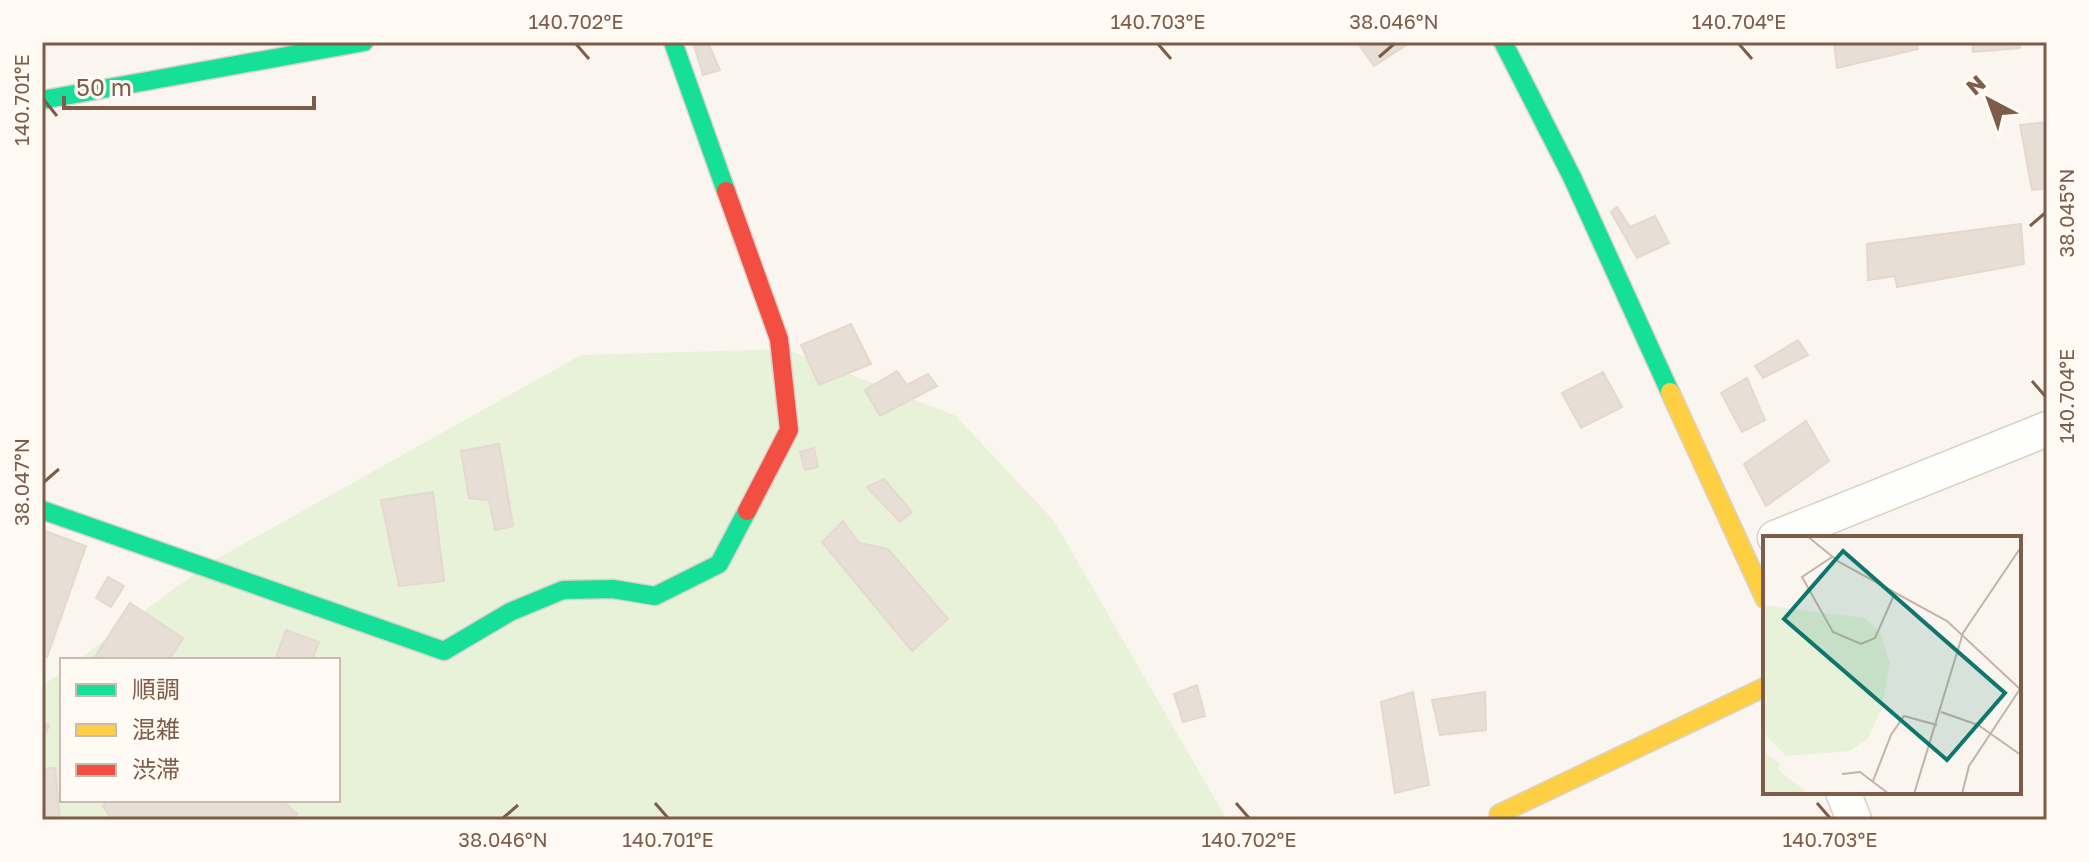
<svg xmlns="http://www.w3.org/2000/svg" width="2089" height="862" font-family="'Golos Text','Noto Sans JP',sans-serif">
  <rect width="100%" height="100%" fill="#faf5ee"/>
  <path fill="#e7f2d8" d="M786,349L956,416L1054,521L1227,820H42V686L62,672V800H338V660H78L208,564L581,355Z"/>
  <path fill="#e7ded5" stroke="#e4d8cf" stroke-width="2" d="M693,42H717L709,45L720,70L703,75Z
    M1357,42H1411L1374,66Z
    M1834,42H1917L1918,49L1837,68Z
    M1972,42H2020V48L1973,52Z
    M2047,122V188L2032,190L2020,125Z
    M1617,207L1630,227L1655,216L1669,243L1637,258L1611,212Z
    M2021,224L2024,264L1897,287L1895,276L1868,280L1867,244Z
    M851,324L871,364L819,385L801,345Z
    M1798,340L1808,355L1763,378L1755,366Z
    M897,371L907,385L928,374L937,386L880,416L865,390Z
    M1603,372L1622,407L1581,428L1562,393Z
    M1747,378L1765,420L1742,432L1721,393Z
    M1806,421L1829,461L1766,506L1744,464Z
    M499,444L513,526L495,530L489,500L469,498L461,451Z
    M814,448L818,467L805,470L800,452Z
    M884,479L912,512L900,522L867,487Z
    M433,492L444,581L399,586L381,500Z
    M843,521L859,543L888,549L948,619L912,651L822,542Z
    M42,530L86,546L47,657L42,655Z
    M108,577L124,586L111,607L96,598Z
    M130,603L183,638L169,660H93Z
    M286,630L319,642L312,660H275Z
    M1197,685L1205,716L1183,722L1174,694Z
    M1413,692L1429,785L1395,793L1381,702Z
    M1485,692L1486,730L1440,735L1432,700Z
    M42,722L49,726L42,740Z
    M55,768L60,820H42V769Z
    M108,800H281L297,814L291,820H225L221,816L218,820H112L103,806Z"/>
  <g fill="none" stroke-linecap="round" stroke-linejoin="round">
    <defs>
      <path id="street" d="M1775,538L2047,429
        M1843,792L1854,820"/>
      <path id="fast" d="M673,42L726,191
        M1503,42L1572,177L1670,392
        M42,100L364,42
        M42,510L444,651L510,612L563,590L613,589L655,596L719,564L747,511"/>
      <path id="slow" d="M1670,392L1765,599
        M1500,820L1499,814L1765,687"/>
      <path id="jam" d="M726,191L779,339L789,430L747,511"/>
    </defs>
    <use href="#street" stroke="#d9d2ca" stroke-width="37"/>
    <use href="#fast" stroke="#dad2ca" stroke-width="21"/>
    <use href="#slow" stroke="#dad2ca" stroke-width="21"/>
    <use href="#jam" stroke="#dad2ca" stroke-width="21"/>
    <use href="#street" stroke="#fefefc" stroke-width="34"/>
    <use href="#fast" stroke="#16e098" stroke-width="18"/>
    <use href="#slow" stroke="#ffcf43" stroke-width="18"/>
    <use href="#jam" stroke="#f24e42" stroke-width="18"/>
  </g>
  <path fill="none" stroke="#7d5c49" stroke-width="3" d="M576,44L589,59M1158,44L1171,59M1739,44L1752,59M1379,57L1394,44M44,100L57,116M2030,226L2045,213M2032,381L2045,396M44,482L59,469M655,803L668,818M1236,803L1249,818M1817,803L1830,818M503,818L518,805"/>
  <g transform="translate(1763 536)">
    <rect width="258" height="258" fill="#faf5ee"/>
    <path d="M0,69L101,82L117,96L127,127L118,174L105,202L87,215L23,220L0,197ZM0,208L3,218L17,227L15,234L42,254L40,258H0Z" fill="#e7f2d8"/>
    <path fill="none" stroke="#c4b3a7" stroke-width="2" d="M44,0L76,26L184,85L258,154M69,21L39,41L70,96L98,108L112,102L131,59M178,176L215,189L258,219M79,238L97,236L126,258M110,245L128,199L141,180L174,189M151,258L200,97L258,11M199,258L206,230L257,153"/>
    <path fill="#0f766e" fill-opacity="0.15" stroke="#0f766e" stroke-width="4" d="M80,15L242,157L184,224L21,83Z"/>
    <rect width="258" height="258" fill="none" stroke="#7d5c49" stroke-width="4"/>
  </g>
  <rect width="2089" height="862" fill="none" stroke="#fffaf3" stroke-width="88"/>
  <rect x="60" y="658" width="280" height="144" fill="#fffaf3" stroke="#cbbbaf" stroke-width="2"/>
  <rect x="76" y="684" width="40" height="12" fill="#16e098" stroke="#cbbbaf" stroke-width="2"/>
  <text x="132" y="698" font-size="24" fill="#7d5c49">順調</text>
  <rect x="76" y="724" width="40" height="12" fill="#ffcf43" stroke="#cbbbaf" stroke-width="2"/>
  <text x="132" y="738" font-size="24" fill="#7d5c49">混雑</text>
  <rect x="76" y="764" width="40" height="12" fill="#f24e42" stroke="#cbbbaf" stroke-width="2"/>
  <text x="132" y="778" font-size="24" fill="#7d5c49">渋滞</text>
  <g transform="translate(1989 100) rotate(319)" stroke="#fffaf3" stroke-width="6" paint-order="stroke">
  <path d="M0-6L14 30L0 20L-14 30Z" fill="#7d5c49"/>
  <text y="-12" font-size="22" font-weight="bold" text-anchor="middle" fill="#7d5c49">N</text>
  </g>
  <path d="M64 96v12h250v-12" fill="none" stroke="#7d5c49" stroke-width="4"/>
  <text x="76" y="96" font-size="24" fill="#7d5c49" stroke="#fffaf3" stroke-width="6" paint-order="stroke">50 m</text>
  <rect x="44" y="44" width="2001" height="774" fill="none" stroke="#7d5c49" stroke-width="3"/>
  <g font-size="20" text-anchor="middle" fill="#7d5c49">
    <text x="576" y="29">140.702°E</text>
    <text x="1158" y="29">140.703°E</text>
    <text x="1394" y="29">38.046°N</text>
    <text x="1739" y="29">140.704°E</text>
    <text transform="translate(22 100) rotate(-90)" y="7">140.701°E</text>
    <text transform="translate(2067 213) rotate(-90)" y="7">38.045°N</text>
    <text transform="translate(2067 396) rotate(-90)" y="7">140.704°E</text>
    <text transform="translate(22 482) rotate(-90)" y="7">38.047°N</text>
    <text x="503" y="847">38.046°N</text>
    <text x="668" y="847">140.701°E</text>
    <text x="1249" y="847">140.702°E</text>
    <text x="1830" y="847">140.703°E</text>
  </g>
</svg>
